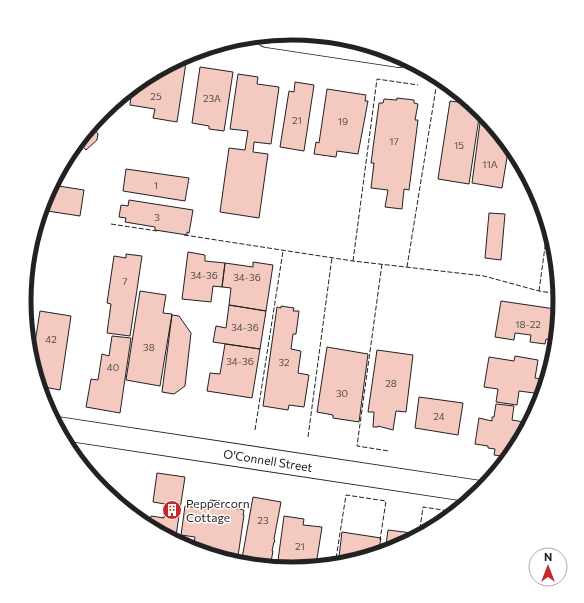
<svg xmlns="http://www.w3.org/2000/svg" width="584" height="603" font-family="Commissioner,sans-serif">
  <rect width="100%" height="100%" fill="#fff"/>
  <path fill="#f3c9c0" stroke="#222" d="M187,56L177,122L153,118L155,109L130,105L132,87L143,79Z
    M200,67L233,72L224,131L209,129V126L192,123Z
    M238,74L258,77L257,84L279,87L271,144L254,142L253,152L268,154L259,218L220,212L229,148L245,150L248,131L230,129Z
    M295,82L314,85L304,151L280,147L289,91L294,92Z
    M327,89L366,95L365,101H368L358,154L337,151L336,157L314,154L316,142L319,143Z
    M397,98L414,100V103L418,104L415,120H418L409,190L404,189L402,209L385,207L388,190L371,188L374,163H371L379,103H383L384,99L397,100Z
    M450,101L472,104L480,111L469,184L438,179Z
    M481,115L484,116L509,145L502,188L472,183Z
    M92,125L98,134L97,140L86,150L78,141Z
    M520,163L528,177L519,176Z
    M126,169L189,178L185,201L123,191Z
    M52,185L84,190L80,216L41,210L44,199Z
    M129,200L193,210L189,233L187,232V235L155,230V227L125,222L126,218L119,217L121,205L128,206Z
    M489,213L505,214L501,260L485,258Z
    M188,252L205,255V261L225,263L222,287L213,286L211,302L182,299Z
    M126,254L142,256L130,336L107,333L111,304L107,303L114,256L126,258Z
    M253,262L273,265L266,311L229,305L231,288L222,287L225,263L253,267Z
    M140,291L166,295L163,313L172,314L160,386L126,380Z
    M501,301L555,309V314L559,315L556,341L546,339L545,344L530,342L531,335L515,333L514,340L495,337Z
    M229,305L266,311L260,349L213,342L216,326L226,328Z
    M281,306L294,308L293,311H299L296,334H293L291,349L301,351L298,373L309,375L304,407L289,405L288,410L263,406L277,307L281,308Z
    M40,311L71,316L60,390L39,386L32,362Z
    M172,315L179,316L191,333L185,386L174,394L162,392Z
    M112,336L131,338L120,413L86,407L91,379L98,380L102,354L109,356Z
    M225,344L260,349L252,398L207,391L210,373L220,374Z
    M327,347L368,354L359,422L333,418V415L317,412Z
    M377,350L413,355L406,412L396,411L393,430L378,426V427H373L374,412H368Z
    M515,356L538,360L535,378L540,379L538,391L534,393L519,391L517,405L496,402L498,389L484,387L489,357L514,361Z
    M419,397L463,403L458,435L415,428Z
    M496,404L514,406L512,420L530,423L515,451L509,457L494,455L495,449L488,448V446L475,444L479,418L492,421V417H494Z
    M157,473L185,477L175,542L149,527L151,516L164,518L165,504L153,502Z
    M102,491L114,492L113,500Z
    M253,497L281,502L274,539L275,542H274L272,551H273L270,567L241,564Z
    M210,500L227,502L226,507L244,510L243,515H244L237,563L193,550L195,537L181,535L185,506L208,509Z
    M284,516L304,519L303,525L322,527L316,565H311V568L292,569L277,568Z
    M426,525L437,527L424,533Z
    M388,530L412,533L411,539H413L394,549L385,552Z
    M342,532L381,538L378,554L344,564L338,565Z"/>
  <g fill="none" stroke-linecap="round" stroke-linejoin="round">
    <defs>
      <path id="street" d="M267,36L399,56
        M57,428L480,492"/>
    </defs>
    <use href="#street" stroke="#222" stroke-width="24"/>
    <use href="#street" stroke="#fff" stroke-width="22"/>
    <path stroke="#222" stroke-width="1" stroke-dasharray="5 2" stroke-linecap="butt" d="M111,224L157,231
      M184,235L353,261L484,276L539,291L559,294
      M353,261L377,79L418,85
      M382,264L357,446L389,451
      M407,267L436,88
      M539,291L548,225
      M255,430L283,251
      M308,437L332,257
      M419,536L423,507L456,512
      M335,565L346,495L386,501L380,540"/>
  </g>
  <defs>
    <symbol id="building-disc" viewBox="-11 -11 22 22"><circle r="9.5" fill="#c62828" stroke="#fff"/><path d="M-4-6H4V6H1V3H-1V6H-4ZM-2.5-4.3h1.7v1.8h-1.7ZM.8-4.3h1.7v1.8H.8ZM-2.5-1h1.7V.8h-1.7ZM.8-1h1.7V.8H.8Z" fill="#fff"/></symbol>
  </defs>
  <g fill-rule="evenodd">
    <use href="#building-disc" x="161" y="499" width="22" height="22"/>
  </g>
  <g text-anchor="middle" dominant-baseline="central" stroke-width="3" stroke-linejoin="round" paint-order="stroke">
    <g font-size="10" fill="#564c4a">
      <text x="156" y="96">25</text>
      <text x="212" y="98">23A</text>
      <text x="297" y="120">21</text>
      <text x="343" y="121">19</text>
      <text x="394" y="141">17</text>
      <text x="459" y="145">15</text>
      <text x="490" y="164">11A</text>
      <text x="156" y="185">1</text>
      <text x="157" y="217">3</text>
      <text x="204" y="275">34-36</text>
      <text x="247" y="277">34-36</text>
      <text x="125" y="281">7</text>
      <text x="528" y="324">18-22</text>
      <text x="245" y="327">34-36</text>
      <text x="51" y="339">42</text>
      <text x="149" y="347">38</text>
      <text x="240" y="361">34-36</text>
      <text x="284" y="362">32</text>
      <text x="113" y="367">40</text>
      <text x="391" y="383">28</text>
      <text x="342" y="393">30</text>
      <text x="439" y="416">24</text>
      <text x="263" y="520">23</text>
      <text x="300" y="546">21</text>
    </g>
    <g font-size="12" fill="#222" stroke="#fff">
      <text transform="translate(268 460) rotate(9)">O'Connell Street</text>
    </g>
    <g font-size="12" fill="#222" stroke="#fff" text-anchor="start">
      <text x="186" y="503">Peppercorn<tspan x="186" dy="14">Cottage</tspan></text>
    </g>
  </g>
  <path d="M0 0H584V603H0ZM31 301a261 261 0 1 1 522 0a261 261 0 1 1-522 0Z" fill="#fff" fill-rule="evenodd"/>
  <path fill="none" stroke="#222" stroke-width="5" d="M31 301a261 261 0 1 1 522 0a261 261 0 1 1-522 0Z"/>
  <g transform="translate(548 567)"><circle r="19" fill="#ffffff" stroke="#a7a7a7"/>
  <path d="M0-3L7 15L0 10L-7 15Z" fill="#c62828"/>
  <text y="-6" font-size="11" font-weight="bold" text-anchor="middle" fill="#222222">N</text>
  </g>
</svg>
